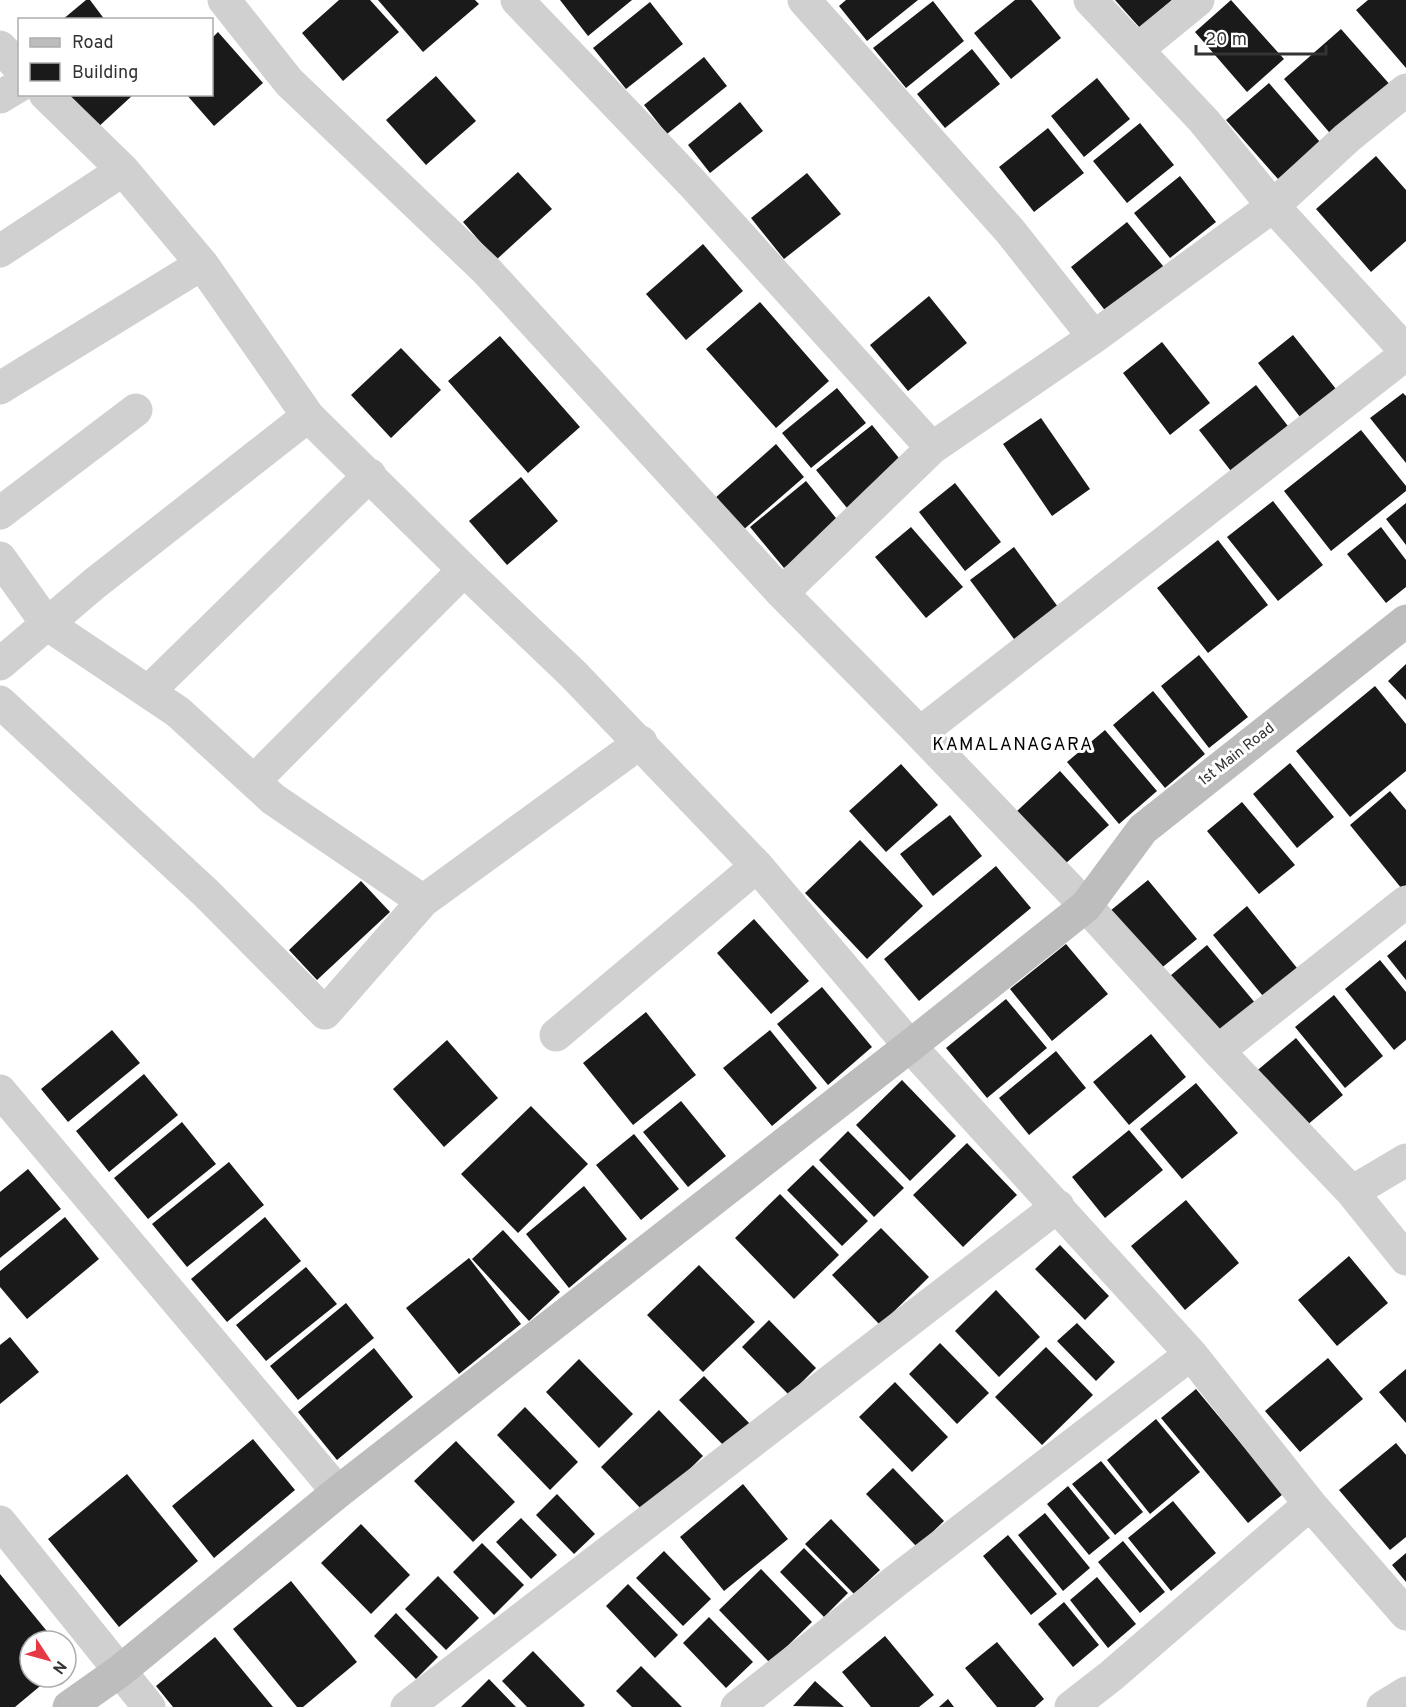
<svg xmlns="http://www.w3.org/2000/svg" width="1406" height="1707" font-family="Overpass,sans-serif">
  <rect width="100%" height="100%" fill="#fff"/>
  <path fill="#1a1a1a" d="M86,0H90L105,20H62Z
    M339,0H370L399,32L343,81L302,33Z
    M378,0H475L479,4L423,52Z
    M560,0H632L588,36Z
    M846,0H918L867,41L839,6Z
    M1015,0H1031L1061,38L1011,79L974,33Z
    M1115,0H1172L1140,28Z
    M1231,0L1284,59L1247,92L1195,32Z
    M1368,0H1406V68L1356,10Z
    M933,1L964,41L906,88L873,48Z
    M650,2L683,44L626,89L593,48Z
    M1341,29L1392,87L1334,138L1284,79Z
    M218,32L263,83L214,126L186,94H212V38Z
    M972,49L1000,84L945,128L917,94Z
    M704,57L727,86L667,134L644,105Z
    M436,76L476,121L426,165L386,120Z
    M1097,78L1130,119L1084,157L1051,116Z
    M1269,83L1320,142L1278,179L1226,120Z
    M70,94H134L96,129L67,97Z
    M740,102L763,131L710,173L688,145Z
    M1140,123L1174,165L1127,203L1093,161Z
    M1048,128L1084,173L1034,212L999,167Z
    M1376,156L1406,190V241L1371,272L1316,209Z
    M518,172L552,209L496,260L463,222Z
    M807,173L841,214L784,259L751,218Z
    M1180,176L1216,222L1170,258L1134,213Z
    M1127,222L1168,272L1111,318L1071,267Z
    M703,244L743,291L686,340L646,294Z
    M929,296L967,343L908,391L870,345Z
    M760,302L829,381L776,428L706,349Z
    M1293,335L1340,394L1304,422L1258,363Z
    M500,336L580,427L528,473L448,381Z
    M1162,342L1210,403L1170,435L1123,373Z
    M401,348L441,390L391,438L351,395Z
    M1256,385L1295,435L1238,480L1199,430Z
    M837,388L866,423L811,468L782,433Z
    M1403,393L1406,396V463L1370,418Z
    M1041,418L1090,489L1052,516L1003,444Z
    M872,425L903,463L847,508L816,470Z
    M1361,430L1406,486V491L1331,551L1284,491Z
    M776,444L804,477L742,531L714,499Z
    M521,477L558,521L507,565L469,521Z
    M806,481L840,523L784,568L750,527Z
    M955,483L1001,542L965,571L919,512Z
    M1273,501L1323,565L1278,601L1227,537Z
    M1406,503V545L1386,519Z
    M911,527L963,587L926,618L875,557Z
    M1381,527L1406,560V587L1386,603L1347,554Z
    M1218,540L1268,605L1208,653L1157,588Z
    M1014,547L1061,611L1017,643L970,580Z
    M1199,655L1248,717L1209,748L1161,686Z
    M1406,664V700L1388,681Z
    M1375,686L1406,724V771L1350,817L1296,751Z
    M1153,691L1205,754L1165,788L1113,725Z
    M1105,730L1157,791L1119,824L1067,762Z
    M1290,763L1334,817L1297,848L1253,794Z
    M901,764L938,805L886,852L849,811Z
    M1060,771L1109,825L1065,864L1017,811Z
    M1390,791L1406,810V885L1402,889L1350,825Z
    M1242,802L1295,865L1259,894L1207,831Z
    M950,815L982,856L933,896L900,854Z
    M860,840L923,906L867,959L805,893Z
    M996,866L1031,908L919,1001L884,959Z
    M1148,880L1197,939L1159,970L1110,911Z
    M361,881L390,912L317,980L289,950Z
    M1247,906L1301,973L1267,1001L1213,935Z
    M754,919L809,981L771,1014L717,953Z
    M1406,940V980L1387,956Z
    M1066,944L1108,994L1052,1041L1010,989Z
    M1207,945L1256,1004L1213,1040L1164,981Z
    M1380,960L1406,992V1040L1394,1050L1345,989Z
    M822,987L872,1047L828,1085L777,1024Z
    M1334,995L1383,1056L1345,1088L1295,1027Z
    M1006,999L1047,1048L987,1098L946,1048Z
    M646,1012L696,1075L633,1125L583,1063Z
    M112,1030L140,1063L68,1122L41,1089Z
    M770,1030L817,1088L772,1126L723,1068Z
    M1151,1034L1186,1077L1129,1125L1093,1082Z
    M1296,1038L1343,1095L1300,1131L1253,1074Z
    M447,1040L498,1098L444,1147L393,1089Z
    M1056,1051L1086,1088L1029,1135L999,1098Z
    M144,1074L178,1115L109,1172L76,1131Z
    M902,1080L956,1136L910,1181L856,1125Z
    M1196,1083L1238,1133L1182,1179L1140,1129Z
    M681,1101L726,1156L688,1187L643,1132Z
    M531,1106L588,1164L518,1233L461,1174Z
    M182,1122L216,1164L148,1219L114,1178Z
    M1129,1130L1163,1170L1105,1218L1072,1177Z
    M848,1131L904,1188L874,1217L819,1160Z
    M634,1134L679,1189L641,1220L596,1165Z
    M967,1143L1017,1195L963,1247L913,1195Z
    M229,1162L264,1205L187,1267L152,1224Z
    M813,1165L868,1221L842,1246L787,1190Z
    M28,1169L61,1209L0,1258V1192Z
    M584,1186L627,1239L569,1288L526,1234Z
    M780,1194L839,1255L794,1299L735,1238Z
    M1186,1200L1239,1263L1185,1310L1131,1246Z
    M65,1217L99,1259L27,1319L0,1287V1271Z
    M265,1217L301,1261L227,1322L191,1279Z
    M881,1228L929,1277L880,1325L832,1275Z
    M503,1230L560,1292L529,1321L472,1259Z
    M1060,1245L1109,1296L1085,1320L1035,1269Z
    M1349,1256L1388,1303L1337,1346L1298,1300Z
    M469,1258L521,1324L459,1374L406,1308Z
    M699,1265L755,1322L703,1372L647,1315Z
    M306,1267L337,1304L266,1361L236,1325Z
    M996,1290L1040,1337L999,1377L955,1331Z
    M346,1303L374,1338L298,1400L270,1366Z
    M769,1320L816,1368L789,1395L742,1347Z
    M1077,1323L1115,1362L1096,1381L1057,1341Z
    M10,1337L39,1372L0,1404V1345Z
    M940,1343L989,1393L957,1424L909,1374Z
    M1046,1347L1093,1395L1042,1445L995,1397Z
    M374,1348L413,1397L337,1460L298,1412Z
    M1328,1358L1363,1399L1300,1452L1265,1411Z
    M579,1359L633,1414L599,1448L546,1392Z
    M1406,1369V1423L1379,1392Z
    M704,1376L751,1425L727,1449L679,1400Z
    M895,1382L948,1437L912,1472L859,1417Z
    M1196,1389L1283,1494L1248,1523L1161,1418Z
    M525,1407L578,1462L550,1490L497,1435Z
    M659,1410L703,1456L645,1513L601,1467Z
    M1156,1419L1200,1472L1150,1514L1107,1460Z
    M253,1439L295,1490L214,1558L172,1506Z
    M456,1441L515,1502L473,1542L414,1481Z
    M1396,1443L1406,1455V1537L1390,1550L1339,1490Z
    M1101,1461L1143,1512L1115,1535L1072,1484Z
    M893,1468L944,1521L917,1547L866,1494Z
    M127,1474L198,1561L119,1627L48,1539Z
    M743,1484L788,1539L724,1591L680,1537Z
    M1068,1486L1110,1538L1089,1555L1047,1504Z
    M557,1494L595,1534L574,1554L536,1515Z
    M1173,1501L1216,1553L1171,1591L1128,1538Z
    M1045,1513L1090,1568L1063,1591L1018,1535Z
    M521,1518L557,1555L531,1579L496,1542Z
    M831,1519L880,1570L854,1594L805,1544Z
    M361,1524L410,1575L371,1614L321,1563Z
    M1008,1535L1057,1594L1031,1615L983,1556Z
    M1123,1541L1165,1592L1140,1613L1098,1562Z
    M482,1543L524,1585L494,1615L453,1572Z
    M804,1548L848,1593L824,1617L780,1572Z
    M664,1551L711,1599L683,1626L636,1578Z
    M1406,1553V1582L1392,1565Z
    M761,1569L812,1622L770,1663L719,1610Z
    M0,1574L55,1641H30V1677H51L15,1707H0Z
    M438,1576L479,1618L446,1650L405,1609Z
    M1097,1577L1136,1624L1108,1648L1070,1600Z
    M291,1581L357,1662L303,1707H297L233,1629Z
    M628,1584L678,1635L655,1658L606,1606Z
    M1064,1602L1099,1645L1073,1667L1038,1624Z
    M396,1613L438,1657L416,1679L374,1636Z
    M709,1617L753,1662L726,1688L683,1643Z
    M885,1636L934,1695L919,1707H871L842,1672Z
    M215,1637L273,1707H173L156,1686Z
    M997,1642L1044,1699L1035,1707H997L965,1668Z
    M533,1651L585,1705L583,1707H527L502,1681Z
    M641,1666L682,1707H632L616,1691Z
    M489,1679L516,1707H461Z
    M815,1681L844,1707L793,1706Z
    M948,1699L954,1707H939Z"/>
  <g fill="none" stroke-linecap="round" stroke-linejoin="round">
    <path stroke="#d0d0d0" stroke-width="33" d="M224,0L289,82L486,270L782,593L920,733L1086,906L1218,1051L1352,1192L1406,1160
      M517,0L693,184L932,448
      M804,0L1010,231L1094,337
      M1090,0L1204,121L1273,206L1406,351
      M0,47L20,68
      M1138,49L1198,0
      M45,94L123,170L202,264L308,416L464,570L573,674L757,866L910,1046L1191,1354L1310,1504L1406,1614
      M0,97L20,85
      M0,251L123,170
      M0,388L202,264
      M0,513L136,410
      M0,558L47,624L178,712L273,799L423,901L325,1013L206,893L0,702
      M782,593L932,448L1094,337L1273,206L1347,138L1406,90
      M0,664L94,584L308,416
      M148,692L370,475
      M920,733L1406,354
      M254,781L464,570
      M423,901L641,742
      M556,1035L757,866
      M1218,1051L1406,902
      M0,1091L338,1492
      M1352,1192L1406,1259
      M0,1522L149,1707
      M407,1707L1058,1206
      M737,1707L897,1580L1191,1354
      M1071,1707L1111,1676L1310,1504
      M1383,1707L1406,1693"/>
    <path stroke="#bdbdbd" stroke-width="33" d="M69,1707L120,1671L338,1492L910,1046L1086,906L1143,829L1406,621"/>
  </g>
  <g text-anchor="middle" dominant-baseline="central" stroke-width="6" stroke-linejoin="round" paint-order="stroke">
    <g font-size="15" fill="#333" stroke="#fff">
      <text transform="translate(1237 755) rotate(-38)">1st Main Road</text>
    </g>
    <g font-size="18" letter-spacing="1.5" fill="#000" stroke="#fff">
      <text x="1013" y="745">KAMALANAGARA</text>
    </g>
  </g>
  <rect x="18" y="18" width="195" height="78" fill="#ffffff" stroke="#adadad" stroke-width="1.5"/>
  <rect x="30" y="38" width="30" height="9" fill="#bdbdbd" stroke="#adadad" stroke-width="1.5"/>
  <text x="72" y="48" font-size="18" fill="#333333">Road</text>
  <rect x="30" y="63" width="30" height="18" fill="#1a1a1a" stroke="#adadad" stroke-width="1.5"/>
  <text x="72" y="78" font-size="18" fill="#333333">Building</text>
  <g transform="translate(48 1659) rotate(126)"><circle r="28" fill="#ffffff" stroke="#adadad" stroke-width="1.5"/>
  <path d="M0-4.5L10 22L0 15L-10 22Z" fill="#e63946"/>
  <text y="-9" font-size="16" font-weight="bold" text-anchor="middle" fill="#333333">N</text>
  </g>
  <path d="M1196 45v9h130v-9" fill="none" stroke="#333333" stroke-width="3"/>
  <text x="1205" y="45" font-size="18" fill="#333333" stroke="#ffffff" stroke-width="4.5" paint-order="stroke">20 m</text>
</svg>
